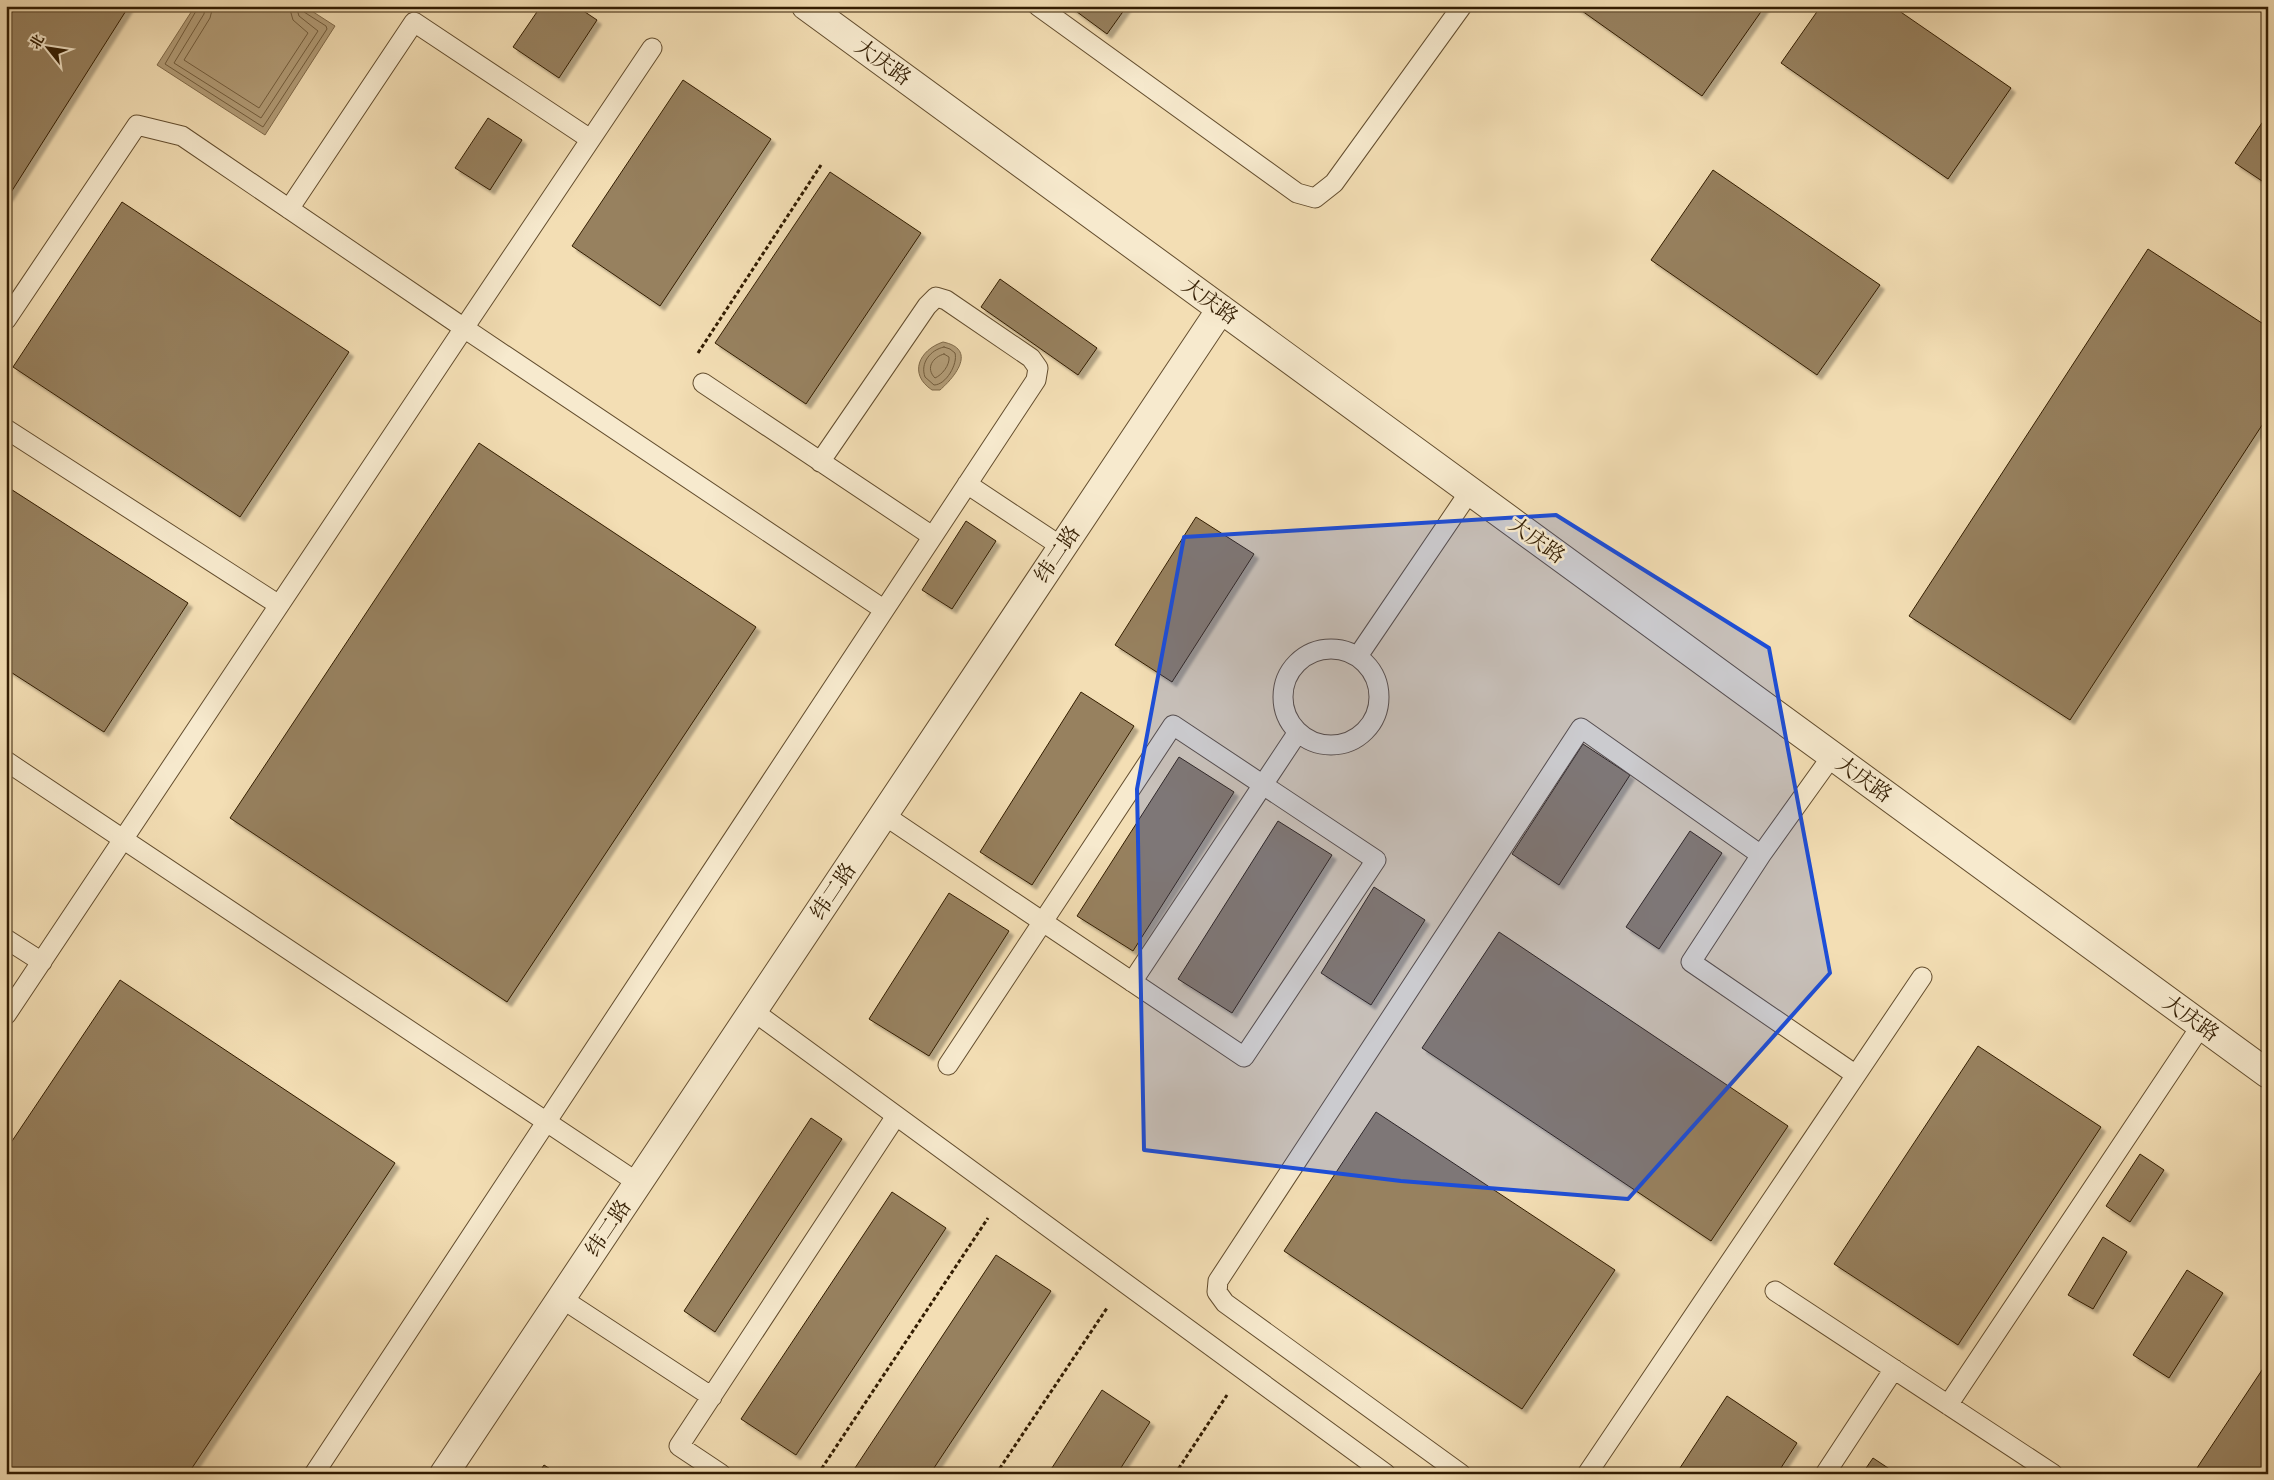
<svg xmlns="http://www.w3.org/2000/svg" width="2274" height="1480" font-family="'Sorts Mill Goudy','Noto Serif SC',serif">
	<defs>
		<filter id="shadow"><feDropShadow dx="4.5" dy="4.5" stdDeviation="1" flood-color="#0004"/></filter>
	</defs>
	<rect width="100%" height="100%" fill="#f3deb4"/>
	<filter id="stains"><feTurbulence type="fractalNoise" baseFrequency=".004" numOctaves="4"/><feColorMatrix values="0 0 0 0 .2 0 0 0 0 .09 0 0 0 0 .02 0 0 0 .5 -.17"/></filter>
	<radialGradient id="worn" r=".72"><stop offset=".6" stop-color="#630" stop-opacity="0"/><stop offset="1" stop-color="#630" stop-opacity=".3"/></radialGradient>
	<path fill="#b29c77" stroke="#7f6948" d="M 195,6 L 304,6 L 335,26 L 265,135 L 157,65 Z
		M 943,342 C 977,349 956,376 940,390 L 932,390 C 908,374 919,350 943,342 Z"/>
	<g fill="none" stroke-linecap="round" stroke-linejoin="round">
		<path stroke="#725c3c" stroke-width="1" d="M 199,6 L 165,64 L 263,127 L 327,29 L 326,26 L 304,12 L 302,6
			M 205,6 L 204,14 L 174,63 L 261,118 L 318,31 L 299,16 L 296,6
			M 213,6 L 210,18 L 184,60 L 259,108 L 308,33 L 293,20 L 289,6
			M 944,347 L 950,349 L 955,353 C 958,364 946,385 934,385 L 925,377 C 920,363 930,350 944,347 Z
			M 944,354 L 949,357 C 950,365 942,375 935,378 C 925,368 933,357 944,354 Z"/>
	</g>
	<path fill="#97815f" stroke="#331d02" filter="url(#shadow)" d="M 6,6 L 129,6 L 8,197 L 6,196 Z
		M 541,6 L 576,6 L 597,20 L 559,78 L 513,47 Z
		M 1069,6 L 1127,6 L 1107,34 Z
		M 1575,6 L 1765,6 L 1702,96 Z
		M 1821,6 L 1892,6 L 2011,88 L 1948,179 L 1781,63 Z
		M 683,80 L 771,139 L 660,306 L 572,246 Z
		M 2268,114 L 2268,185 L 2235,163 Z
		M 488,118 L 522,140 L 490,190 L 455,168 Z
		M 1713,170 L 1880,285 L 1817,375 L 1651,260 Z
		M 830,172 L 921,233 L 806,404 L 715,343 Z
		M 122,202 L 349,352 L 240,517 L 13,367 Z
		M 2148,249 L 2268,327 L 2268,416 L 2070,720 L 1909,616 Z
		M 1000,279 L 1097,348 L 1078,375 L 981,307 Z
		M 479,443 L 756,627 L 507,1002 L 230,818 Z
		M 6,486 L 188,603 L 104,732 L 6,669 Z
		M 1196,517 L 1254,554 L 1172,682 L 1115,645 Z
		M 966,521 L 996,541 L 952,609 L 922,590 Z
		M 1081,692 L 1134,726 L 1032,885 L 980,852 Z
		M 1583,744 L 1630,775 L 1559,885 L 1512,854 Z
		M 1179,757 L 1234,792 L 1133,951 L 1077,916 Z
		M 1278,821 L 1332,855 L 1232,1013 L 1178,979 Z
		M 1690,831 L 1722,853 L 1659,949 L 1626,927 Z
		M 1374,887 L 1425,920 L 1371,1005 L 1321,973 Z
		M 949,893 L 1009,931 L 929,1056 L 869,1019 Z
		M 1499,932 L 1788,1126 L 1711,1241 L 1422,1048 Z
		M 120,980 L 395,1163 L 188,1474 L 6,1474 L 6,1150 Z
		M 1978,1046 L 2101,1127 L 1958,1345 L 1834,1264 Z
		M 1376,1112 L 1615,1270 L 1522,1409 L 1284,1251 Z
		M 811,1118 L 842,1139 L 715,1332 L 684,1311 Z
		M 2140,1154 L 2164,1170 L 2130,1222 L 2106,1206 Z
		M 892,1192 L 946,1228 L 796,1455 L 741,1419 Z
		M 2103,1237 L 2127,1252 L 2093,1309 L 2068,1295 Z
		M 996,1255 L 1051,1291 L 930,1474 L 851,1474 Z
		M 2187,1270 L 2223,1293 L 2169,1378 L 2133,1355 Z
		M 2268,1361 L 2268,1474 L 2193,1474 Z
		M 1102,1390 L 1150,1422 L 1117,1474 L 1048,1474 Z
		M 1727,1396 L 1797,1443 L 1777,1474 L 1676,1474 Z
		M 1873,1458 L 1897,1474 L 1862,1474 Z
		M 544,1465 L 558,1474 L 538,1474 Z"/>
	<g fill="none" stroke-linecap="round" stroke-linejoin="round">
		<g stroke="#634d2e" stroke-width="21">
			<path id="service" d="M 1038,6 L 1297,193 L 1315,198 L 1334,183 L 1462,6
				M 652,48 L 464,328 L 883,609
				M 289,209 L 414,22 L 590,139
				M 6,320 L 137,125 L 182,136 L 464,328 L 6,1015
				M 703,383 L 932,536
				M 6,429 L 279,605
				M 967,484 L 1062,547
				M1283 697a48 48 0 1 1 96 0a48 48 0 1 1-96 0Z
				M 1358,656 L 1470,491
				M 6,761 L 638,1183
				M 884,815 C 1004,896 1124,977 1244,1057 L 1376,860 L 1173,725 L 948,1065
				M 1761,855 L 1691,962 L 1856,1075
				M 6,939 L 42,962
				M 1132,982 L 1298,732
				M 753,1011 L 1386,1474
				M 1775,1291 L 2053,1474
				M 561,1298 L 712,1397
				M 1948,1405 L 2201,1026
				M 314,1474 L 1036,380 L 1038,368 L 1031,358 L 946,300 L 936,297 L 927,306 L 820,462
				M 721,1474 L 679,1446 L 896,1116
				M 1461,1474 L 1225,1303 L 1217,1292 L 1218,1281 L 1581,728 L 1761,855 L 1832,756
				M 1587,1474 L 1922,977
				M 1825,1474 L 1894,1369"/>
		</g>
		<g stroke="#634d2e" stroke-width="30">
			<path id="tertiary" d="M 806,6 L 2268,1074
				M 444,1474 L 1221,309"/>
		</g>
		<path stroke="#331d02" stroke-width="3" stroke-dasharray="4 2.5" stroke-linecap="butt" d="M 698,353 L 821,165
			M 818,1474 L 988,1218
			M 996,1474 L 1107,1308
			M 1175,1474 L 1227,1395"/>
		<use href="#service" stroke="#f7eace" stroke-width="19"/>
		<use href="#tertiary" stroke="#f7eace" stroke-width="28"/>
	</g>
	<path fill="#1d4ed8" fill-opacity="0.2" stroke="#1d4ed8" stroke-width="4" stroke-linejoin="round" d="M 1556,515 L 1769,648 L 1830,973 L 1628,1199 L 1401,1181 L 1144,1150 L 1137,789 L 1184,537 Z"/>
	<g text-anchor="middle" stroke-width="5" stroke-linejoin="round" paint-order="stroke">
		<g font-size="21" fill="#331d02" stroke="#f7eace">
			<text transform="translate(883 62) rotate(36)" y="7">大庆路</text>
			<text transform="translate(1210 301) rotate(36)" y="7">大庆路</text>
			<text transform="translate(1537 540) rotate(36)" y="7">大庆路</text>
			<text transform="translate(1057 554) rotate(-56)" y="7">纬二路</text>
			<text transform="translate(1864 779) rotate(36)" y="7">大庆路</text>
			<text transform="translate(833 891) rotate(-56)" y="7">纬二路</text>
			<text transform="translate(2191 1018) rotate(36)" y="7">大庆路</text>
			<text transform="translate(608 1228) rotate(-56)" y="7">纬二路</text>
		</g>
	</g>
	<rect width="2274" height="1480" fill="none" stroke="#f3deb4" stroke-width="25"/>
	<rect x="8" y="8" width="2259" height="1465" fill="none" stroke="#331d02" stroke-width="2.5"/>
	<rect x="12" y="12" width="2249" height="1455" fill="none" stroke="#331d02"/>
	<g transform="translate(48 48) rotate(300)" stroke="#f7eace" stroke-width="4" paint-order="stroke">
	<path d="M0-4L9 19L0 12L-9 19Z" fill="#331d02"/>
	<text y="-8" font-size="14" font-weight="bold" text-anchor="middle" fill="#331d02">北</text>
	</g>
	<rect width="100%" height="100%" filter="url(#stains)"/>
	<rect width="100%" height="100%" fill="url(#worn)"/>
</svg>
